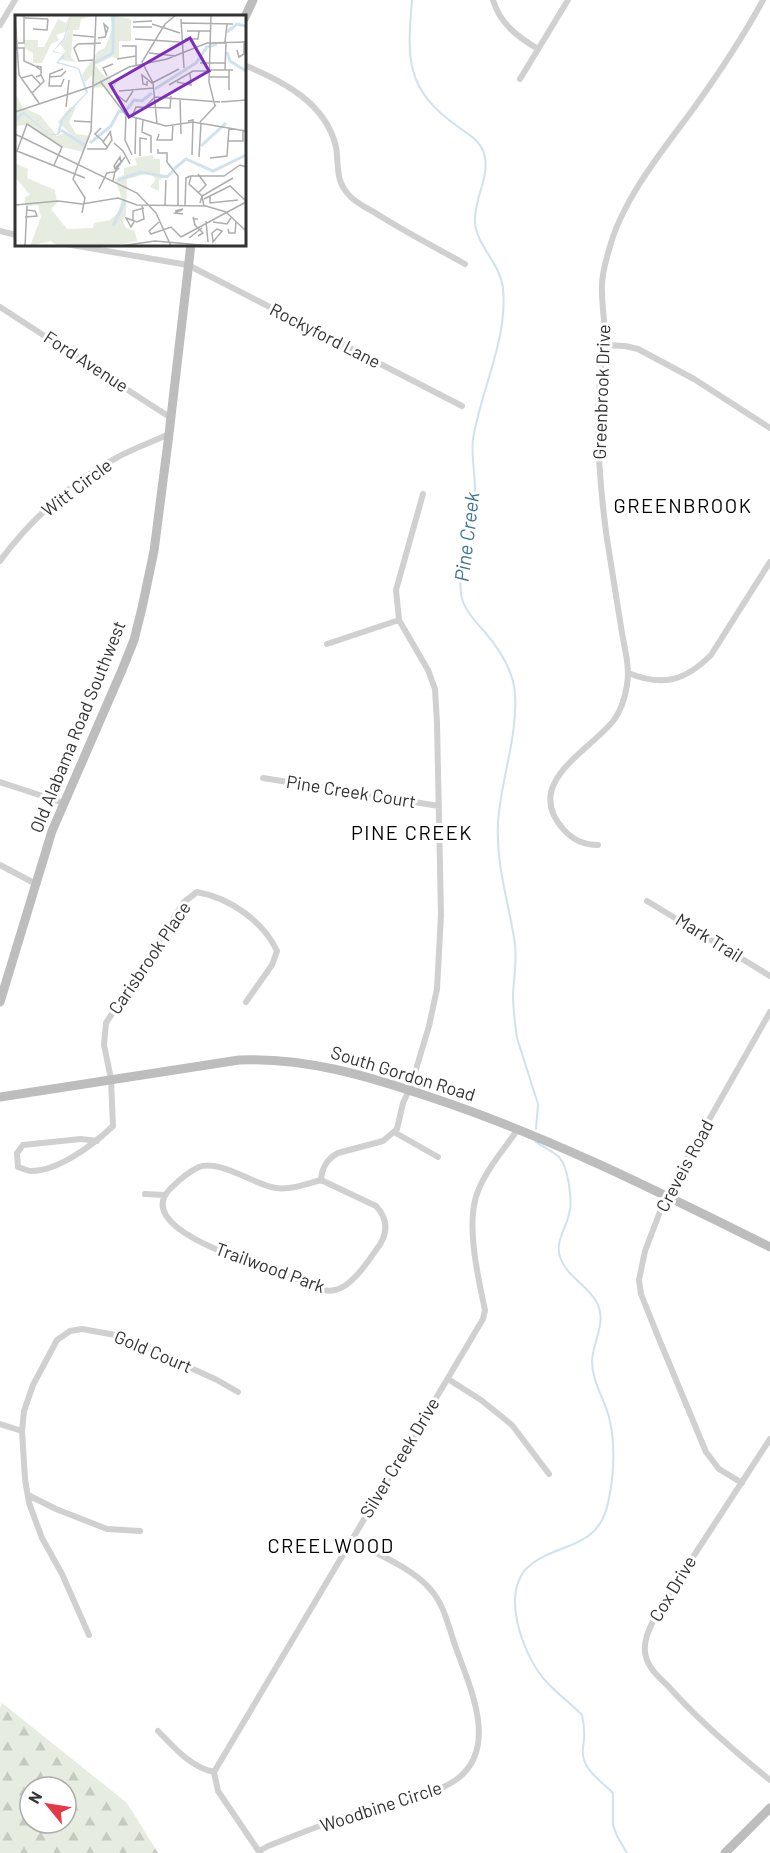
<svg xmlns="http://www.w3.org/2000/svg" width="770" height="1853" font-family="Barlow,sans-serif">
	<defs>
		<pattern id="forest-firs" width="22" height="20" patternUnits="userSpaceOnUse" patternTransform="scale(1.5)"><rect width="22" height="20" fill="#e6ecdf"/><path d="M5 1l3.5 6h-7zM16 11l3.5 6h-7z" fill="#c6cbc0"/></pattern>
	</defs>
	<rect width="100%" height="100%" fill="#fff"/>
	<path fill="url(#forest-firs)" fill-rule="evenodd" d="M 2,1703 L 127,1803 L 158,1853 L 0,1853 L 0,1708 ZM 30,1787 L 66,1787 L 66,1823 L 30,1823 Z"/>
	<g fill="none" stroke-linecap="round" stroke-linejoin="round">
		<path stroke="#cfe2ee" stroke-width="2" d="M 412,0 C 407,58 405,89 457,126 C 467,134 479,139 484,153 C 491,177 473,199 475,223 C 477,246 500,263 503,288 C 508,340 481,389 473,439 C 471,456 475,472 475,489 C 475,500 473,511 471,522 C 467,544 458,569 461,593 C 462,607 474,620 483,630 C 498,647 513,670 515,693 C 518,738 500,781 498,824 C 496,867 509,903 515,944 C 517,961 514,977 513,994 C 513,1009 515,1023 517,1038 L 538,1104 L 536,1129
			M 536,1142 C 543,1147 553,1151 559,1157 C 568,1166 573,1201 569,1214 C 566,1229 555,1241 560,1257 C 566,1276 589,1286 597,1303 C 607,1322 593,1341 592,1361 C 592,1382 604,1398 609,1417 C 616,1445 614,1479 607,1507 C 595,1552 554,1542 527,1568 C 501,1595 523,1653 543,1678 C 555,1692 569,1702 582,1715 C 585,1728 585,1736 583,1748 C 580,1768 601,1781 613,1793 L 613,1825 L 617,1836 L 627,1853"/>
		<path stroke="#d0d0d0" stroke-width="6" d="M 493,0 C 500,24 518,37 538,49
			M 0,25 L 15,0
			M 244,65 C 283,81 326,103 336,147 C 339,164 335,180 348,194 C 354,202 365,207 374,212 C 403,231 435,247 465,264
			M 520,79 L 568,0
			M 0,231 L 16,235
			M 66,244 L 188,265 L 462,406
			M 0,307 L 171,418
			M 605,345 L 625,346 L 638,349 L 694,379 L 770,428
			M 0,561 C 29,521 74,480 118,457 C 134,448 152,442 169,434
			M 327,644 L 399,620
			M 628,673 C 663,687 685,681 711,655 L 770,562
			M 263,778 L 439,806
			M 0,782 L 64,803
			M 598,845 C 585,845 573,840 564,830 C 521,783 590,751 614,720 C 622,709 625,698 627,685 C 630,668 625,650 622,633 C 617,602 612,570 607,539 C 599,482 595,425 601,368 C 602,360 604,353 605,345 C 606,327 602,310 602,292 C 601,279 605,263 609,250 C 621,202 661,152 691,112 C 717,76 742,39 763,0
			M 0,865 L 36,884
			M 647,901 L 770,976
			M 394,1132 L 438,1157
			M 97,1141 L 81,1139 L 23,1145 L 17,1153 L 18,1167 C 22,1168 27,1171 31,1171 C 59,1171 94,1144 113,1126 L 111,1079 L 104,1045 L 106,1023 L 184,902 L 197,892 C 230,898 263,921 277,951 L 272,965 L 246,1002
			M 321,1180 L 376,1206 C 389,1220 388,1235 376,1250 C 367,1263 351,1287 335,1290 C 318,1294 303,1280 288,1275 C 265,1267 130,1230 170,1189 C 178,1181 188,1172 199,1167 C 219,1159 255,1185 276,1188 C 291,1190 307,1184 321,1180 C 322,1167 327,1159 338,1153 L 383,1141 L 397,1129 L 403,1103 L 411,1086 L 429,1026 L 437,989 L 441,915 L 437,723 L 435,689 L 428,670 L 399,620 L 396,590 L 423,494
			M 145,1194 L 164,1195
			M 448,1379 L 481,1400 L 512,1425 L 549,1474
			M 0,1424 L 22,1431
			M 770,1439 L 659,1609 C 652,1624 641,1641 646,1657 C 649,1669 660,1678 668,1686 C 699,1721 734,1751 770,1780
			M 742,1483 L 719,1469 L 706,1452 L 659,1339 L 641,1294 L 639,1280 L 645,1251 L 666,1196 L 770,1012
			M 28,1495 L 56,1509 L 107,1529 L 140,1531
			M 89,1635 L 62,1574 L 42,1538 L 29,1503 L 25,1479 L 22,1431 L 24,1411 L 33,1385 L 57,1340 L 70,1331 L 82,1329 L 121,1336 L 217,1380 L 238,1392
			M 158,1731 C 174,1747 190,1767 214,1772 L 218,1791 L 260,1853
			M 214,1772 L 483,1319 L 485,1310 C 478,1277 465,1222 478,1191 C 487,1168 505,1148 518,1129
			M 259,1851 L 268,1846 C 299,1834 330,1821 362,1811 C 389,1803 435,1796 457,1779 C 499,1748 470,1687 456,1648 C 449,1629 445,1606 431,1590 C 413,1568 375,1553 350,1540"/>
		<path stroke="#bdbdbd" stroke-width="9" d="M 244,19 L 253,0
			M 0,1002 L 52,831 L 122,670 L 134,640 L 142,608 L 154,551 L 169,434 L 191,244
			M 0,1097 L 239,1060 C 305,1057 368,1076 430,1097 C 548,1136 659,1192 770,1247
			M 725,1853 L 770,1808"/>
	</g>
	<g text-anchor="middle" stroke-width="6" stroke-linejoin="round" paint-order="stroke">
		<g font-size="18" fill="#333" stroke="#fff">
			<text transform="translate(325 336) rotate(27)" y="6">Rockyford Lane</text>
			<text transform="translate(86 362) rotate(33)" y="6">Ford Avenue</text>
			<text transform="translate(602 392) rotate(-88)" y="6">Greenbrook Drive</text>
			<text transform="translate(77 488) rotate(-37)" y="6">Witt Circle</text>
			<text transform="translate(78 727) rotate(-68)" y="6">Old Alabama Road Southwest</text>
			<text transform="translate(351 792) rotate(9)" y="6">Pine Creek Court</text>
			<text transform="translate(709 938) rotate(32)" y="6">Mark Trail</text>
			<text transform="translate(150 958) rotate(-56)" y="6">Carisbrook Place</text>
			<text transform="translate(403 1074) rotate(17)" y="6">South Gordon Road</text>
			<text transform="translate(685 1166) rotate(-62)" y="6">Creveis Road</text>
			<text transform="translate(270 1268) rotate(20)" y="6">Trailwood Park</text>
			<text transform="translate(153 1352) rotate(23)" y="6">Gold Court</text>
			<text transform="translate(400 1458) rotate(-59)" y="6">Silver Creek Drive</text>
			<text transform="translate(673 1589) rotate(-59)" y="6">Cox Drive</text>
			<text transform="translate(381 1807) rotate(-18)" y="6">Woodbine Circle</text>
		</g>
		<g font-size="20" letter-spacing="1.5" fill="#000" stroke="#fff">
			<text x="683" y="513">GREENBROOK</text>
			<text x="412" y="840">PINE CREEK</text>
			<text x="331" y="1553">CREELWOOD</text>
		</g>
		<g font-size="20" font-style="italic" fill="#3f7597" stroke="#fff">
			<text transform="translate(467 537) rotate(-83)" y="7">Pine Creek</text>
		</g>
	</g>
	<g transform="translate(15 15)">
		<rect width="231" height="231" fill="#fff"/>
		<path d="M 55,0 L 77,1 L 66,4 L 64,15 L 58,15 L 56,42 L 61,47 L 46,45 L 50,36 L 46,30 L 53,16 L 41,20 L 44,25 L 36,29 L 27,48 L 18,48 L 18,38 L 9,33 L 9,25 L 23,25 L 23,32 L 29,32 L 43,4 L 51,8 ZM 95,0 L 116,4 L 116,26 L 104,26 L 104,44 L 97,42 L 80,50 L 90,62 L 95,61 L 96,66 L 102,66 L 97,79 L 90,72 L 78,73 L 77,60 L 70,68 L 67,60 L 83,36 L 90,33 L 98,12 ZM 0,78 L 8,93 L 25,100 L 42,121 L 50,118 L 67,130 L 43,107 L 55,92 L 61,92 L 54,107 L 61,119 L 75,121 L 69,137 L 47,132 L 12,110 L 0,111 ZM 138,140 L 138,144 L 145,144 L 145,160 L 156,160 L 144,165 L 144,176 L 135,172 L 141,164 L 134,158 L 112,164 L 111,200 L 107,205 L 111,213 L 120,216 L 122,226 L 98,231 L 42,231 L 36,226 L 15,231 L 26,202 L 23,190 L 10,191 L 10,182 L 15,180 L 0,162 L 0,148 L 13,154 L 12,163 L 40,175 L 42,188 L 36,194 L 52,214 L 78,213 L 79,208 L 95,205 L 103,198 L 107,184 L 100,164 L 109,160 L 109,153 L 122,150 L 120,143 Z" fill="#e6ecdf"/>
		<path d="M 57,0 L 50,22 L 47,28 L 38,36 L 49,39 L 49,42 L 43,47 L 64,53 L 73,77 L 48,105 L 45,118 L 43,120 L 38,120 L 33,119 L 9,99 L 0,107 L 0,102 L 9,97 L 34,119 L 42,119 L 45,107 L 52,97 L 71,78 L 63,54 L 41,48 L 48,39 L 37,37 L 48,24 Z" fill="#cfe2ee"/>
		<path fill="none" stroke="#cfe2ee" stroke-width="3" d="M 212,17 L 222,9 L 231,11M 212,37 L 215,46 L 231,56M 79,48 L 98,38 L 98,0M 140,74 L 181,48 L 192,32 L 202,29M 46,115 L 69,130M 75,128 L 96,111 L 104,96 L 110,97 L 119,85 L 127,86 L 137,78M 186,131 L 211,108M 159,154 L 171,144 L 198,156 L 231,140M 103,165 L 126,157 L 152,162 L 158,156M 98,211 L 110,186"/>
		<path fill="none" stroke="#adadad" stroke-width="1.5" d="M 0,0 L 4,60 L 24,88M 196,0 L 194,67 L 200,91M 10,3 L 33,4M 166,4 L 169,53M 118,7 L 137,6M 167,8 L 218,9M 137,9 L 165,18M 118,12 L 137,12M 18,14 L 32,15 L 33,4M 172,16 L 195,16M 58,20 L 79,22M 83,23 L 90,22 L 93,13 L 89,9 L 91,19M 120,24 L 165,27M 170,24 L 183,24 L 184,16M 210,27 L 212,9M 3,28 L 9,28 L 9,0M 107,31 L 121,31 L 121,50M 0,33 L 9,33 L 9,46 L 20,51M 222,35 L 224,42 L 229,39 L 229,26M 134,38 L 161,41M 102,44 L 121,41M 78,45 L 64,46 L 59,33 L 63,29 L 86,28M 185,48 L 210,48M 48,54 L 35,59 L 34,71 L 46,71 L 49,64M 26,55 L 20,51 L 26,52 L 26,60M 195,55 L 218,55M 210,55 L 211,27M 92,61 L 88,53 L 98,49M 34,62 L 46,61 L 51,56M 195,62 L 214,62M 6,63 L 17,60 L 26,70M 85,66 L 111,100 L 151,111 L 178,107 L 231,116M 132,66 L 132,70 L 128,69 L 127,60 L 137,68 L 164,54M 162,67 L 176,70 L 175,58M 154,70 L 178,56 L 195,56M 214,75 L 214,55M 104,76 L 139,73M 17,78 L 29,66 L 26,60 L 21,62M 102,80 L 111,87 L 118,76M 165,84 L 166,119M 206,87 L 231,85M 51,92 L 54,65M 130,92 L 140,82 L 205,87M 0,97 L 78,71 L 114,52 L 152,44 L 192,28 L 231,27M 111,100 L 110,125 L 117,140M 117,102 L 121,92 L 155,93 L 156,81M 128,105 L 127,117 L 136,121 L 136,138M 59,106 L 77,107M 173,106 L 178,105 L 177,140M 185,107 L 201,90M 142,109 L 138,68 L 127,47 L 150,9 L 161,0M 86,113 L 80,119 L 88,126M 0,119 L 122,178 L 141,198 L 156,231M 144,119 L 142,125 L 157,125 L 158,110M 212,126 L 228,126 L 228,116M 99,128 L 108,136 L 115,149M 93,133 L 88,127 L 96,116M 72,134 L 91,134 L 97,125 L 95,116M 143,134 L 143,138 L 152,138 L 152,147 L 163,161 L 163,190M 120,139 L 121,103M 125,141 L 125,123 L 132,124M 184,142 L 186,108M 195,143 L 212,141 L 214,113M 39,150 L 47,132 L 12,109 L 2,136 L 70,163M 63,150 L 58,164 L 70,183 L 67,198M 63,150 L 76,116 L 81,0M 100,153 L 106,147 L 105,142 L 99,151 L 101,156 L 104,153M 98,166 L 100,156 L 110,142M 84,174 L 92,158 L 99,157M 183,178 L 191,170 L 183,159M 195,181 L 195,188 L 223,185M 189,184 L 215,171 L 231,186M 185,188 L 187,181 L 218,163M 0,190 L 43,186 L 67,189 L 103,183 L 122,190 L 191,191 L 211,197M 150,190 L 151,165M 170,190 L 171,163 L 175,161M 189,191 L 187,181 L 174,169 L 176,161 L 209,161 L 225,150 L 231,152M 160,196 L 168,194 L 160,198 L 168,199M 211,197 L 231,216M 10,202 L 22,201 L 20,196 L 12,195M 183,204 L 179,204 L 178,202 L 180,210 L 188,218 L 183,221M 118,205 L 118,196 L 129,193M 191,206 L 193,227M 119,207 L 116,212 L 111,203 L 122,207 L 129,204 L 127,190M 144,207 L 134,216 L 136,219 L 156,212 L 166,222M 198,207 L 212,209 L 216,203M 202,214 L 207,216 L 198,227 L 197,218 ZM 213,214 L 214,218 L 220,218 L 221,207M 177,221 L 174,223 L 187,213M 166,222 L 231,187M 10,231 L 12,191M 105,231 L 140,226 L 197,231"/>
		<path fill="#7b2cbf" fill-opacity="0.15" stroke="#7b2cbf" stroke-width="3" d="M 175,23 L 194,56 L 114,102 L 95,69 Z"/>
		<rect width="231" height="231" fill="none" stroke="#333" stroke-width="3"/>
	</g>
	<g transform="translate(48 1805) rotate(300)"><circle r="28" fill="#ffffff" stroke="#adadad" stroke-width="1.5"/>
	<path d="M0-4.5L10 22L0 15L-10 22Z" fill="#e63946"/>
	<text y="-9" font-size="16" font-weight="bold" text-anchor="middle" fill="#333333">N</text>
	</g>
</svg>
